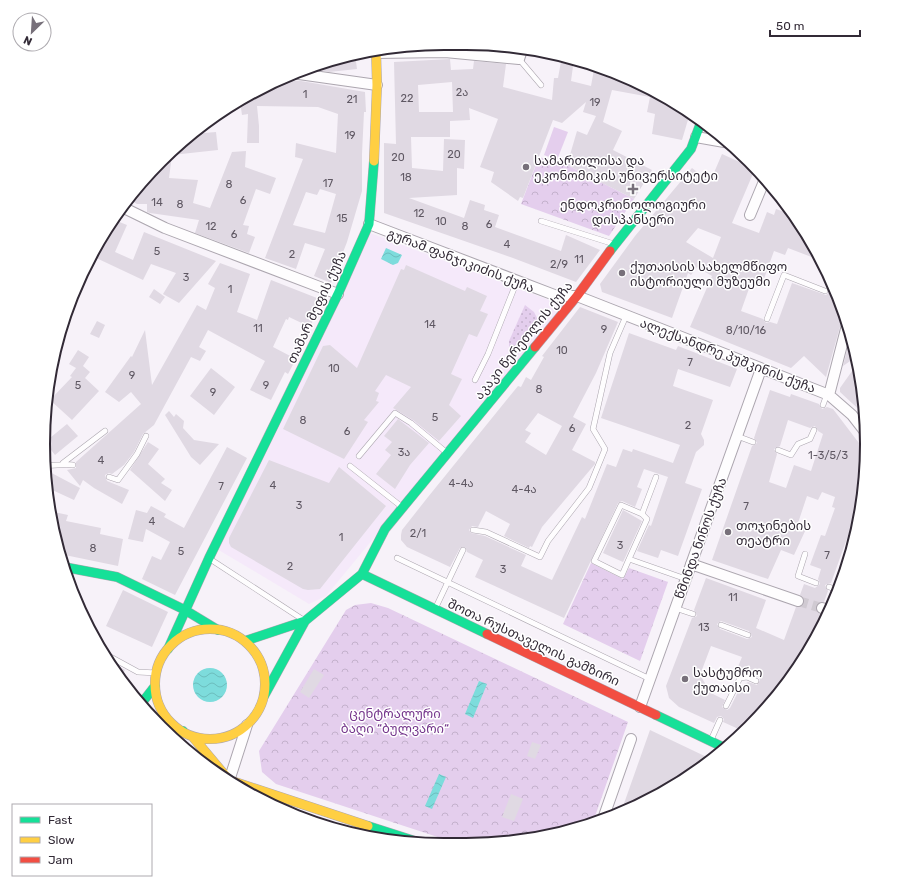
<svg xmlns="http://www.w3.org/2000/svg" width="910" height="888" font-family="Rubik,'Noto Sans Georgian',sans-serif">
	<defs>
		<pattern id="grass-dots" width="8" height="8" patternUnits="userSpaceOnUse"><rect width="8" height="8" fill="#e4ceed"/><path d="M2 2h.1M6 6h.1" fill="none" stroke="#c4b1cc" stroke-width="1.8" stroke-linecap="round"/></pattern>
		<pattern id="park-crowns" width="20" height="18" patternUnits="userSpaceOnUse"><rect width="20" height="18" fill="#e4ceed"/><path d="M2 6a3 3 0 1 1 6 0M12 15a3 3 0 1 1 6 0" fill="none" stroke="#c4b1cc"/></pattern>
		<pattern id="water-waves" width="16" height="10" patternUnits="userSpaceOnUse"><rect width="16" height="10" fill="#7ddcdc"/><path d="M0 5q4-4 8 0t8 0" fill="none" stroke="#6cbdbd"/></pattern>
	</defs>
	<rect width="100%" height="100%" fill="#f7f2f9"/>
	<path fill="#f5e9fa" d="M 370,233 L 565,306 L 326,596 L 309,604 L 217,549 Z"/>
	<path fill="url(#grass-dots)" d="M 525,305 L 534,312 L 538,320 L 509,354 L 509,341 Z"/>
	<path fill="url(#park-crowns)" d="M 539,157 L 567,165 L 634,199 L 609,236 L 521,204 Z
		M 591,563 L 623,579 L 629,568 L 668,582 L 640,661 L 563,624 Z
		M 371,603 L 388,608 L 628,722 L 593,822 L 570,831 L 492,844 L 456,843 L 276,784 L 262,772 L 259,751 L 346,610 L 355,605 Z"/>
	<path fill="#e4ceed" d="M 554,127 L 568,132 L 557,160 L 544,155 Z"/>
	<path fill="url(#water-waves)" d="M 386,248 L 402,255 L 398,263 L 393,265 L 381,259 Z
		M193 685a17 17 0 1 1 34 0a17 17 0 1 1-34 0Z
		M 479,681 L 487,684 L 473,718 L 465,714 Z
		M 439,774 L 446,777 L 432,809 L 425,806 Z"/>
	<path fill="#e0d9e3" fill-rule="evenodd" d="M 355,54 L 357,69 L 329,72 L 309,68 Z
		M 562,56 L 574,59 L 571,81 L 591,86 L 595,64 L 666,97 L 665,100 L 658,99 L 674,102 L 690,113 L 682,140 L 652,134 L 655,114 L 647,112 L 650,97 L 612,90 L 603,122 L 622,131 L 613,150 L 652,170 L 634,199 L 567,165 L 577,131 L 587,135 L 596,116 L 583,112 L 586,102 L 562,123 L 553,120 L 523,198 L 520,197 L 518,201 L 491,182 L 494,172 L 480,167 L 498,119 L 469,108 L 470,120 L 450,121 L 450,137 L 411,137 L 412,168 L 443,171 L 444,139 L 465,140 L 464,169 L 457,168 L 457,195 L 409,198 L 464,218 L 470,200 L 485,205 L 484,210 L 499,215 L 495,227 L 561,251 L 566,235 L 600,250 L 576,282 L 513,258 L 384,213 L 384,143 L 396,144 L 394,62 L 450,59 L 451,70 L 473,69 L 474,61 L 506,64 L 503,87 L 552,100 L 554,78 L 558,78 ZM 452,82 L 453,112 L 419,112 L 418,85 Z
		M 278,80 L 301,81 L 365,92 L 366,112 L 364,112 L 362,154 L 362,191 L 347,242 L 331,283 L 314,276 L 325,249 L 305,243 L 296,269 L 265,258 L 303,159 L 295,157 L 296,143 L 336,153 L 338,114 L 318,107 L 257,106 L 259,126 L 259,143 L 247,143 L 248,114 L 242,115 L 240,101 ZM 320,189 L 336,194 L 325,233 L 293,225 L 306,192 L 317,195 Z
		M 216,132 L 218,150 L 172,155 L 169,178 L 198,180 L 193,203 L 210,208 L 232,152 L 246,151 L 245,167 L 276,178 L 270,194 L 256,189 L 243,225 L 249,226 L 247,234 L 255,237 L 249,253 L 195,233 L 199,220 L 150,213 L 147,212 L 147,204 L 137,204 L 129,199 L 160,161 L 192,134 Z
		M 722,154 L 755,169 L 732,223 L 759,233 L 767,212 L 774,215 L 776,209 L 793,215 L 790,222 L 801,227 L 822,261 L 788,248 L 785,255 L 774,251 L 761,287 L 751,283 L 741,311 L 763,319 L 766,323 L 770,322 L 777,324 L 792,283 L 826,295 L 829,292 L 826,287 L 830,277 L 845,319 L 841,323 L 826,377 L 804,356 L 791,368 L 690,327 L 712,276 L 697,267 L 691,275 L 688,273 L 672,318 L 602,292 L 600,284 L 635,236 L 692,168 L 710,182 ZM 698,228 L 721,237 L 713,258 L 686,242 Z
		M 112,219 L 127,225 L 115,252 L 133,260 L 144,232 L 216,261 L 179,303 L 163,294 L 176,273 L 151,264 L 143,280 L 92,256 Z
		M 220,263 L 250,274 L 237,312 L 257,320 L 271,280 L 322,300 L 310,327 L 289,317 L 288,320 L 286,319 L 273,347 L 296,359 L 288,374 L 285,372 L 271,400 L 250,390 L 265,361 L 208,330 L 199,347 L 206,351 L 200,361 L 191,357 L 154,425 L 143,434 L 134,452 L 124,465 L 112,474 L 109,473 L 105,475 L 107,481 L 129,490 L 122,504 L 94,488 L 83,480 L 80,486 L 67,470 L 76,468 L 76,462 L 141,404 L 131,392 L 119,402 L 105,392 L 131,356 L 132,357 L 145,330 L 152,385 L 197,305 L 206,310 L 215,288 L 208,284 Z
		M 406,265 L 465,291 L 467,287 L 487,296 L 480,311 L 488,314 L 477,337 L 469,334 L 451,374 L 462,379 L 449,405 L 461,416 L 439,441 L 413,420 L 393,408 L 411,387 L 386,375 L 375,391 L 379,393 L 376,401 L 379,402 L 364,420 L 368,422 L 344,459 L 283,429 L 323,346 L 330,345 L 357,368 L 401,269 L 404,270 Z
		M 154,289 L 165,297 L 160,304 L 149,297 Z
		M 580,307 L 618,322 L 596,373 L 573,417 L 586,424 L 572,450 L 595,462 L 595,464 L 542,527 L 532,547 L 530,546 L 529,548 L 504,536 L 510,524 L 486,511 L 478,527 L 472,526 L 469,530 L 471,533 L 485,536 L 526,555 L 521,566 L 552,580 L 582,517 L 585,519 L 607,464 L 616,467 L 623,449 L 632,452 L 633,449 L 673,463 L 680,445 L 601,418 L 629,333 L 676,350 L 678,346 L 737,369 L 730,387 L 678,369 L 673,386 L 713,400 L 701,434 L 704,440 L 704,445 L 696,452 L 685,483 L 702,489 L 678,556 L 661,550 L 658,558 L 637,551 L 649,525 L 651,526 L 668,477 L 644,469 L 637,487 L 642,489 L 635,507 L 622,501 L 618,503 L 564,618 L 475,577 L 483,560 L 467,552 L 465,547 L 460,548 L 450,567 L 407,547 L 401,540 L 401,535 L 402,530 L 428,497 L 518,386 L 521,387 L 526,377 L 531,380 L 544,357 L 542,356 ZM 538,413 L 562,426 L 546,455 L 525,442 L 531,433 L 525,430 Z
		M 97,321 L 105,325 L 99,338 L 90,334 Z
		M 851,335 L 856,357 L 843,366 Z
		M 78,350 L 89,357 L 83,366 L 90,372 L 85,378 L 99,391 L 72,420 L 50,400 L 72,377 L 70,376 L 76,368 L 69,364 Z
		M 857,364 L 861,388 L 866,416 L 840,392 L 840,388 Z
		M 211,368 L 235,387 L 214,415 L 190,396 Z
		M 770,390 L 790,397 L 791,394 L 819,404 L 822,409 L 827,407 L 833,409 L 865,451 L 864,491 L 831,583 L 825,585 L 828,591 L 824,602 L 820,602 L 816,606 L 816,610 L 820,614 L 804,657 L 767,709 L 743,731 L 723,722 L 724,719 L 721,716 L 717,717 L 714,723 L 679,707 L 669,698 L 666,686 L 692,618 L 697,616 L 694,610 L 706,578 L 766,600 L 756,628 L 784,640 L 796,607 L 800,607 L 804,603 L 804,599 L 800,595 L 804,584 L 815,588 L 820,584 L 818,579 L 821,569 L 810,565 L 821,535 L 825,536 L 835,508 L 832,507 L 835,497 L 822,492 L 818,500 L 807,496 L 797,526 L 806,529 L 794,555 L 781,550 L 768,579 L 712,560 L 752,446 L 757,443 L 754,438 ZM 788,420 L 810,428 L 815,426 L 818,431 L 823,434 L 811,471 L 794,465 L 786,488 L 769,482 L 777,454 L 774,449 L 780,446 ZM 721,621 L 749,631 L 752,637 L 747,639 L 720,629 L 717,624 ZM 711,646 L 742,657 L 737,669 L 758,677 L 760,680 L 757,685 L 748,682 L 741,686 L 730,708 L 727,710 L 722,707 L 725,700 L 711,693 L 700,675 Z
		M 169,411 L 174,417 L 176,414 L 184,421 L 183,428 L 194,440 L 219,444 L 200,465 L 191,457 L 165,415 Z
		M 398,419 L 429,443 L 410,465 L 395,489 L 376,474 L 391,455 L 385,450 L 392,442 L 384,436 Z
		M 67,424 L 78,436 L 55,455 L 45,442 Z
		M 148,442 L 159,449 L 148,464 L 165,479 L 161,483 L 172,490 L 165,501 L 130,470 Z
		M 227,447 L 247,458 L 175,595 L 142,579 L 152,556 L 161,560 L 170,542 L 146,529 L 143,542 L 128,539 L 136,510 L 147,513 L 151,506 L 166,514 L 164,517 L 184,528 Z
		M 269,460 L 329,483 L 339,467 L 386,506 L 320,589 L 308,590 L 303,589 L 231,547 L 229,543 L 229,538 Z
		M 44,469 L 80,488 L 74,500 L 48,488 L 50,485 L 46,483 Z
		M 623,510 L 642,521 L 623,562 L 603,553 Z
		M 54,512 L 68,515 L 66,521 L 101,528 L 100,534 L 123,539 L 118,566 L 60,554 L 57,548 L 52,519 Z
		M 123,590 L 168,612 L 152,647 L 106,626 Z
		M 109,661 L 125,670 L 120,679 L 115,671 Z
		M 314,669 L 324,675 L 309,698 L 300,692 Z
		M 650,730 L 713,760 L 667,789 L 662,787 L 659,794 L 643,804 L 621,812 Z
		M 532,742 L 541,745 L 535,759 L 527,756 Z
		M 511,794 L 523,799 L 514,821 L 502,817 Z"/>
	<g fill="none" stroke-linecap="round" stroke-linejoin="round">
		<path stroke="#d0cad2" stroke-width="10" stroke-dasharray="10 5" stroke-linecap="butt" d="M 798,601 L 822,608"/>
		<g stroke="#aca6af" stroke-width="6">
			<path id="lane" d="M 519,59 L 541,85
				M 541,221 L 614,244
				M 767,319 L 784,275 L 825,291
				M 475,380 L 488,354 L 517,281
				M 823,405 L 827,394
				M 737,436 L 753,442
				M 778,450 L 791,455 L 798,444 L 810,439 L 814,430
				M 359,456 L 395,413 L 411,423 L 447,453
				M 63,463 L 105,431
				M 44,465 C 52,467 62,463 73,465
				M 350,466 L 402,507
				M 109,477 L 118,480 L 137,454 L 146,436
				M 656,477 L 642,514 L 647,519 L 629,559 L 686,579
				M 473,530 L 486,532 L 540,557 L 548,541 L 589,488 L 605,449 L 593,429 L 610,353 L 626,316
				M 805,554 L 798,576 L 816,583
				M 397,558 L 650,679
				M 210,559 L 302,619
				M 629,559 L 622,575 L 594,561 L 621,505 L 642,514
				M 829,587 L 838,590
				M 436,607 L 463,550
				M 675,608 L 693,614
				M 721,625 L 748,635
				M 105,654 L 138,672 L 157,673
				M 726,706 L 740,678 L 747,677 L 756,681
				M 711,740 L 720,720"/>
		</g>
		<g stroke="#aca6af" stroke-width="12">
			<path id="street" d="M 376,53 L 445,52 L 519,59 L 523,47
				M 292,73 L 377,85
				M 696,137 L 730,143
				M 122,207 L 165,228 L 338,294
				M 750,215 L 765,179
				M 369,224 L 557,296 L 577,296 L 829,395 L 852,415 L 866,433
				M 829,395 L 847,325
				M 691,564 L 798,601
				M 822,608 L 829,610
				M 640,707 L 761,369
				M 229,781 L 247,725
				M 603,819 L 631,739"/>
		</g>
		<g stroke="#aca6af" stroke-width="10">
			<path id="fast" d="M 610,251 L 691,149 L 701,122
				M 64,567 L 117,577 L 185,610 L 218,630
				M 362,574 L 385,529 L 535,347
				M 245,641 L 305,621 L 362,574 L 487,634
				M 168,649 L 209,558 L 338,294 L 369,224 L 374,161
				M 264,696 L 305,621
				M 141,704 L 155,686
				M 656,715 L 725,748
				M 168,733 L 183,731
				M 368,826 L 418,842"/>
		</g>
		<g stroke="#aca6af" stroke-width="10">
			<path id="slow" d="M 374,161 L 377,85 L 376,50
				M155 684a55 55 0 1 1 110 0a55 55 0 1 1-110 0Z
				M 192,736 L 229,780 L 368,826"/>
		</g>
		<g stroke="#aca6af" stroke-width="10">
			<path id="jam" d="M 535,347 L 577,296 L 610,251
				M 487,634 L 656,715"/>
		</g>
		<use href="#lane" stroke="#fefdfe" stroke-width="5"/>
		<use href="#street" stroke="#fefdfe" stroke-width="10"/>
		<use href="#fast" stroke="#16e098" stroke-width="9"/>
		<use href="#slow" stroke="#ffcf43" stroke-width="9"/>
		<use href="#jam" stroke="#f24e42" stroke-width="9"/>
	</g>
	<g fill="#77707a" stroke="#fff" stroke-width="1.5">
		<circle cx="526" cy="167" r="4"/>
		<path d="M631 183h4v4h4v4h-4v4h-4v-4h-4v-4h4z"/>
		<circle cx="622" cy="273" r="4"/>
		<circle cx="728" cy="532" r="4"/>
		<circle cx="685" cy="679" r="4"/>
	</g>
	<g text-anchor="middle" stroke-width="3" stroke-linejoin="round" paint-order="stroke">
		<g font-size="11" fill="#5f5863">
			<text x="462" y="96">2ა</text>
			<text x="305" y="98">1</text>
			<text x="407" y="102">22</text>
			<text x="352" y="103">21</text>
			<text x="595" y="106">19</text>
			<text x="350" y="139">19</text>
			<text x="454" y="158">20</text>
			<text x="398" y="161">20</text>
			<text x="406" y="181">18</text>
			<text x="328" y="187">17</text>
			<text x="229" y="188">8</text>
			<text x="243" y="204">6</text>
			<text x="157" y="206">14</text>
			<text x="180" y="208">8</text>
			<text x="419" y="217">12</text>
			<text x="342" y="222">15</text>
			<text x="441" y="225">10</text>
			<text x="489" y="228">6</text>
			<text x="211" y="230">12</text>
			<text x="465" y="230">8</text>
			<text x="234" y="238">6</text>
			<text x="507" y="248">4</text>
			<text x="157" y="255">5</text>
			<text x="292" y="258">2</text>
			<text x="579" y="263">11</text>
			<text x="559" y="268">2/9</text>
			<text x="186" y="281">3</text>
			<text x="230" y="293">1</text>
			<text x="430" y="328">14</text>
			<text x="258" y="332">11</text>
			<text x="604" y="333">9</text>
			<text x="746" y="334">8/10/16</text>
			<text x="562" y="354">10</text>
			<text x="690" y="366">7</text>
			<text x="334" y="372">10</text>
			<text x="132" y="379">9</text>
			<text x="78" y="389">5</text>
			<text x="266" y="389">9</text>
			<text x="539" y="393">8</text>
			<text x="213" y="396">9</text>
			<text x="435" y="421">5</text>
			<text x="303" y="424">8</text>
			<text x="688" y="429">2</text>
			<text x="572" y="432">6</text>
			<text x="347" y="435">6</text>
			<text x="404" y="456">3ა</text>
			<text x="828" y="459">1-3/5/3</text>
			<text x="101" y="464">4</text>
			<text x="461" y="487">4-4ა</text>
			<text x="273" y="489">4</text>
			<text x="221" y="490">7</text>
			<text x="524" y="493">4-4ა</text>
			<text x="299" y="509">3</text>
			<text x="746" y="510">7</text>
			<text x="152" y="525">4</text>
			<text x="418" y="537">2/1</text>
			<text x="341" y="541">1</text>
			<text x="620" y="549">3</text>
			<text x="93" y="552">8</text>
			<text x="181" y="555">5</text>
			<text x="827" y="559">7</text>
			<text x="290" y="570">2</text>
			<text x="503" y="573">3</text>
			<text x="733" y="601">11</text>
			<text x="704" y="631">13</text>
		</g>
		<g font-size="13" fill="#322a36" stroke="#fff" text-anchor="start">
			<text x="534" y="165">სამართლისა და<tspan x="534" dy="15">ეკონომიკის უნივერსიტეტი</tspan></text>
			<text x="633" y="209" text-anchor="middle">ენდოკრინოლოგიური<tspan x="633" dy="15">დისპანსერი</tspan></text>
			<text x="630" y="271">ქუთაისის სახელმწიფო<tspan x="630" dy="15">ისტორიული მუზეუმი</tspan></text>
			<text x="736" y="530">თოჯინების<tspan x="736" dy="15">თეატრი</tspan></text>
			<text x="693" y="677">სასტუმრო<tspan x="693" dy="15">ქუთაისი</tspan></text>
		</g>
		<g font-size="13" fill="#322a36" stroke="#fff">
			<text transform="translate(461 260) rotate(21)" y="5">გურამ ფანჯიკიძის ქუჩა</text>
			<text transform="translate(316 307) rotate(-65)" y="5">თამარ მეფის ქუჩა</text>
			<text transform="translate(523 340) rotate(-51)" y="5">აკაკი წერეთლის ქუჩა</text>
			<text transform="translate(728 355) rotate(21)" y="5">ალექსანდრე პუშკინის ქუჩა</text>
			<text transform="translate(700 538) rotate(-70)" y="5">წმინდა ნინოს ქუჩა</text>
			<text transform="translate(534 642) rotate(25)" y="5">შოთა რუსთაველის გამზირი</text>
		</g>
		<g font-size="13" fill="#75368c" stroke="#fff">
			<text x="395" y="718">ცენტრალური<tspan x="395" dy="15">ბაღი “ბულვარი“</tspan></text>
		</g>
	</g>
	<path d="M0 0H910V888H0ZM444 50H466A394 394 0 0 1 860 444V444A394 394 0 0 1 466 838H444A394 394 0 0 1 50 444V444A394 394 0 0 1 444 50Z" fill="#fff" fill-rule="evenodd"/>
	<path fill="none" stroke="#322a36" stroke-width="2" d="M444 50H466A394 394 0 0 1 860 444V444A394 394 0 0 1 466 838H444A394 394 0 0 1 50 444V444A394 394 0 0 1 444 50Z"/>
	<rect x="12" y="804" width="140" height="72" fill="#ffffff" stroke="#adaaaf"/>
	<rect x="20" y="817" width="20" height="6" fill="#16e098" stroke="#adaaaf"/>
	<text x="48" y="824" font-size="12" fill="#322a36">Fast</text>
	<rect x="20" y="837" width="20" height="6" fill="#ffcf43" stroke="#adaaaf"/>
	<text x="48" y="844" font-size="12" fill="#322a36">Slow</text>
	<rect x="20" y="857" width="20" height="6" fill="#f24e42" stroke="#adaaaf"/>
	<text x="48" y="864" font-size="12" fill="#322a36">Jam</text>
	<g transform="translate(32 32) rotate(205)"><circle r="19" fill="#ffffff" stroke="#adaaaf"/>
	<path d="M0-3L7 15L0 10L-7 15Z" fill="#77707a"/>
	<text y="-6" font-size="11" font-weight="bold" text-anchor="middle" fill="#322a36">N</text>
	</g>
	<path d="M770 30v6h90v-6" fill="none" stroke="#322a36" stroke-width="2"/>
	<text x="776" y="30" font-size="12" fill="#322a36" stroke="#ffffff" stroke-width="3" paint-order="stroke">50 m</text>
</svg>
